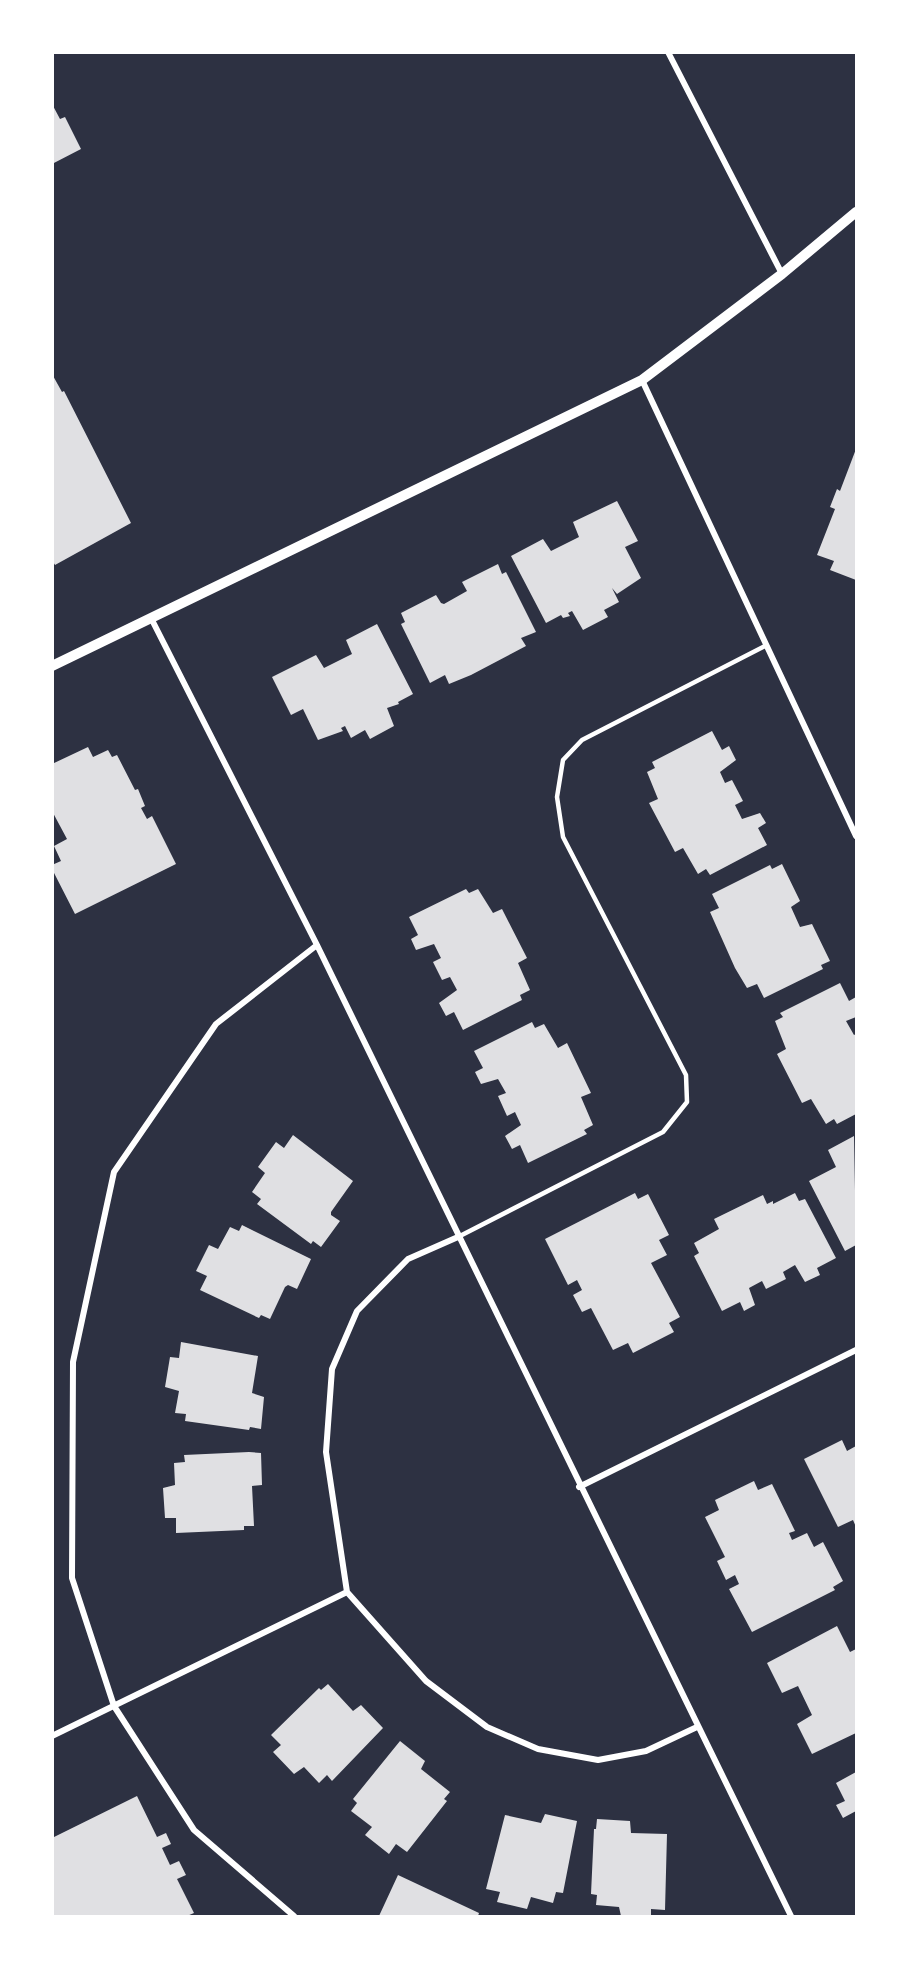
<svg xmlns="http://www.w3.org/2000/svg" width="909" height="1969" font-family="'IBM Plex Sans',sans-serif">
	<rect width="100%" height="100%" fill="#2d3142"/>
	<path fill="#e0e0e3" d="M 52,104 L 60,119 L 65,117 L 81,149 L 52,164 Z
		M 52,374 L 62,392 L 64,391 L 131,523 L 55,565 L 52,560 Z
		M 856,449 L 856,580 L 830,570 L 834,561 L 817,555 L 835,509 L 830,507 L 837,489 L 840,491 Z
		M 617,501 L 638,541 L 625,547 L 641,578 L 617,594 L 612,588 L 619,602 L 604,610 L 608,617 L 583,630 L 572,611 L 568,613 L 570,616 L 563,618 L 561,615 L 546,623 L 511,556 L 543,539 L 551,551 L 579,537 L 573,522 Z
		M 498,564 L 502,574 L 506,572 L 536,632 L 521,638 L 526,646 L 471,675 L 449,684 L 445,675 L 430,683 L 401,624 L 405,622 L 401,613 L 436,595 L 441,603 L 444,604 L 467,591 L 462,582 Z
		M 377,624 L 413,694 L 398,702 L 399,704 L 387,708 L 394,726 L 370,739 L 365,730 L 351,738 L 345,726 L 341,728 L 343,731 L 318,740 L 303,709 L 291,715 L 272,677 L 316,655 L 324,668 L 352,654 L 346,640 Z
		M 712,731 L 722,750 L 729,746 L 736,760 L 720,772 L 725,783 L 732,780 L 743,801 L 735,805 L 742,819 L 760,813 L 766,823 L 758,828 L 767,845 L 710,875 L 706,869 L 698,874 L 683,848 L 675,852 L 649,803 L 658,799 L 647,772 L 655,768 L 652,762 Z
		M 88,747 L 93,757 L 108,750 L 112,757 L 117,755 L 135,790 L 138,789 L 145,806 L 141,808 L 147,819 L 152,816 L 176,864 L 75,914 L 52,869 L 52,865 L 61,861 L 54,846 L 67,839 L 52,811 L 52,764 Z
		M 782,864 L 800,901 L 791,907 L 800,927 L 812,924 L 830,961 L 821,965 L 823,969 L 764,998 L 757,984 L 747,988 L 735,968 L 710,912 L 719,908 L 712,894 L 770,865 L 772,869 Z
		M 466,889 L 469,893 L 478,889 L 493,913 L 502,909 L 527,958 L 518,963 L 530,990 L 520,995 L 522,1000 L 463,1030 L 454,1012 L 446,1016 L 439,1003 L 457,990 L 450,977 L 442,980 L 433,962 L 441,958 L 434,944 L 416,950 L 411,939 L 418,935 L 409,917 Z
		M 840,983 L 849,1001 L 856,997 L 856,1017 L 846,1021 L 854,1035 L 856,1034 L 856,1114 L 837,1124 L 834,1119 L 826,1124 L 811,1099 L 802,1103 L 777,1054 L 786,1049 L 775,1021 L 783,1017 L 780,1013 Z
		M 532,1022 L 535,1028 L 544,1024 L 558,1048 L 567,1043 L 591,1093 L 581,1097 L 593,1125 L 584,1130 L 587,1134 L 528,1163 L 520,1145 L 512,1149 L 505,1136 L 521,1125 L 515,1112 L 507,1116 L 498,1096 L 506,1093 L 498,1079 L 481,1084 L 475,1072 L 483,1068 L 474,1051 Z
		M 293,1135 L 353,1181 L 331,1212 L 331,1215 L 340,1221 L 321,1247 L 313,1241 L 311,1244 L 257,1204 L 261,1199 L 252,1192 L 265,1173 L 258,1167 L 276,1142 L 284,1148 Z
		M 854,1136 L 856,1245 L 845,1251 L 809,1181 L 836,1167 L 828,1150 Z
		M 635,1193 L 638,1199 L 648,1194 L 669,1235 L 659,1240 L 667,1255 L 651,1263 L 680,1317 L 669,1323 L 674,1332 L 633,1353 L 628,1343 L 613,1350 L 591,1308 L 582,1312 L 573,1295 L 582,1290 L 577,1280 L 568,1285 L 545,1239 Z
		M 795,1193 L 799,1201 L 805,1199 L 836,1258 L 817,1268 L 820,1275 L 805,1282 L 795,1265 L 783,1272 L 786,1279 L 766,1289 L 762,1281 L 749,1288 L 755,1305 L 744,1311 L 740,1302 L 722,1311 L 694,1256 L 699,1253 L 694,1243 L 719,1229 L 714,1219 L 763,1195 L 767,1204 L 773,1201 L 773,1204 Z
		M 242,1225 L 311,1259 L 297,1289 L 288,1285 L 285,1287 L 270,1319 L 261,1315 L 259,1318 L 200,1290 L 207,1276 L 196,1271 L 209,1245 L 218,1249 L 230,1227 L 239,1231 Z
		M 181,1342 L 258,1356 L 252,1393 L 264,1397 L 261,1429 L 250,1427 L 249,1430 L 185,1421 L 186,1414 L 175,1413 L 179,1391 L 165,1387 L 170,1357 L 179,1358 Z
		M 842,1440 L 847,1451 L 856,1446 L 856,1527 L 853,1520 L 838,1527 L 804,1459 Z
		M 249,1452 L 261,1453 L 262,1485 L 252,1486 L 254,1526 L 244,1526 L 244,1530 L 176,1533 L 176,1518 L 165,1518 L 163,1488 L 175,1485 L 174,1463 L 185,1462 L 184,1455 Z
		M 754,1481 L 758,1490 L 772,1484 L 795,1531 L 789,1533 L 792,1540 L 807,1533 L 814,1547 L 823,1542 L 843,1581 L 833,1587 L 835,1590 L 752,1632 L 729,1589 L 739,1584 L 735,1575 L 726,1580 L 717,1561 L 725,1557 L 705,1517 L 719,1510 L 715,1500 Z
		M 837,1626 L 850,1652 L 856,1649 L 856,1733 L 812,1754 L 797,1724 L 812,1715 L 798,1686 L 782,1693 L 767,1663 Z
		M 328,1684 L 353,1711 L 361,1705 L 383,1728 L 332,1781 L 327,1775 L 319,1783 L 304,1767 L 294,1774 L 273,1752 L 281,1745 L 271,1735 L 319,1688 L 321,1690 Z
		M 400,1741 L 425,1761 L 421,1769 L 450,1792 L 444,1799 L 447,1801 L 407,1852 L 396,1844 L 389,1854 L 365,1835 L 372,1827 L 351,1811 L 357,1803 L 353,1799 Z
		M 856,1772 L 856,1811 L 843,1818 L 836,1805 L 845,1801 L 836,1783 Z
		M 137,1796 L 157,1837 L 166,1833 L 171,1844 L 162,1848 L 170,1865 L 179,1861 L 186,1875 L 177,1879 L 194,1913 L 187,1916 L 52,1916 L 52,1838 Z
		M 545,1814 L 577,1821 L 563,1893 L 556,1892 L 553,1903 L 531,1897 L 527,1909 L 497,1902 L 500,1892 L 486,1889 L 505,1815 L 541,1823 Z
		M 597,1819 L 630,1821 L 631,1833 L 667,1834 L 665,1910 L 651,1909 L 651,1916 L 621,1916 L 619,1907 L 596,1905 L 597,1895 L 591,1894 L 594,1829 L 596,1829 Z
		M 398,1875 L 479,1913 L 478,1916 L 379,1916 Z"/>
	<g fill="none" stroke-linecap="round" stroke-linejoin="round">
		<path stroke="#fff" stroke-width="4.5" d="M 458,1237 L 663,1132 L 687,1102 L 686,1075 L 563,837 L 557,797 L 563,760 L 582,740 L 765,646"/>
		<path stroke="#fff" stroke-width="6" d="M 668,52 L 782,274
			M 642,380 L 856,836
			M 151,618 L 317,945 L 791,1916
			M 458,1237 L 408,1259 L 357,1311 L 332,1369 L 326,1452 L 347,1592 L 426,1681 L 487,1727 L 538,1749 L 598,1760 L 646,1751 L 697,1727
			M 579,1487 L 856,1350
			M 52,1736 L 347,1592
			M 294,1916 L 194,1830 L 114,1706 L 72,1578 L 73,1362 L 114,1172 L 216,1024 L 317,945"/>
		<path stroke="#fff" stroke-width="10" d="M 52,666 L 642,380 L 782,274 L 856,212"/>
	</g>
	<rect width="909" height="1969" fill="none" stroke="#ffffff" stroke-width="108"/>
</svg>
